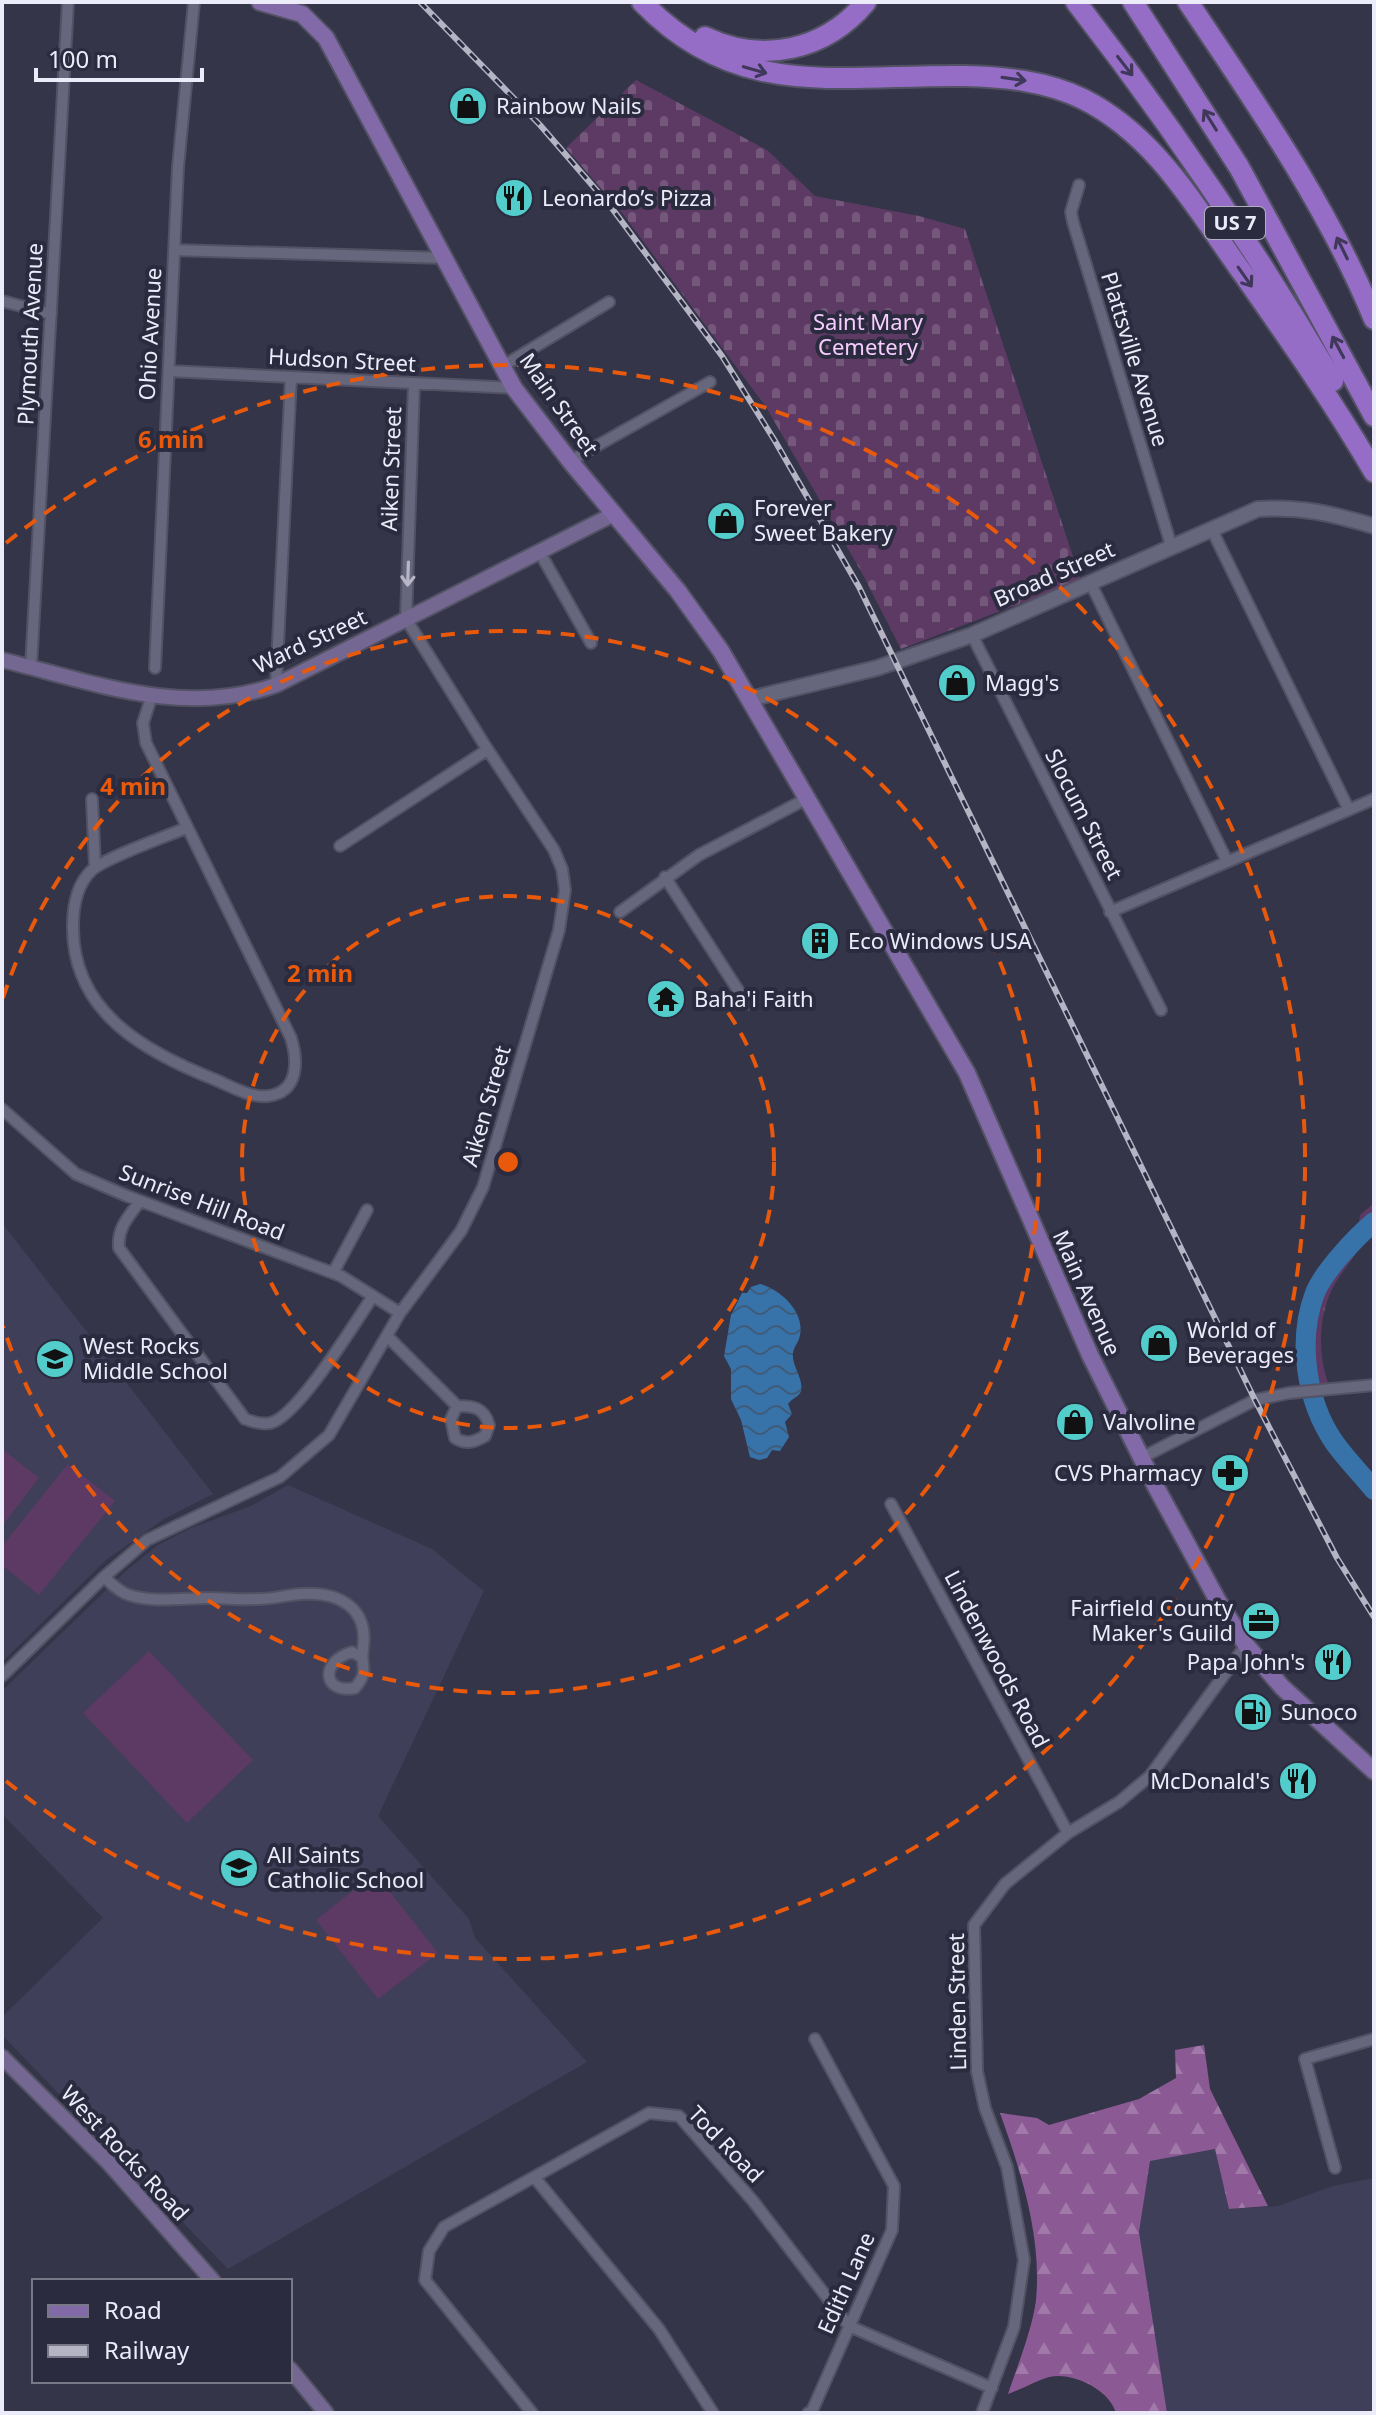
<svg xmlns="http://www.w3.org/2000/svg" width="1376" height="2415" font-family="'Noto Sans',sans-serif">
	<defs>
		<pattern id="forest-firs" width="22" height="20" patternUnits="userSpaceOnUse" patternTransform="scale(2)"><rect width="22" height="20" fill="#8b5994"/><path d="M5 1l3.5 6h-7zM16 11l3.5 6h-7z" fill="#a179a9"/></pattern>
		<pattern id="cemetery-stones" width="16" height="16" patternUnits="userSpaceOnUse" patternTransform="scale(2)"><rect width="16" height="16" fill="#5d3a63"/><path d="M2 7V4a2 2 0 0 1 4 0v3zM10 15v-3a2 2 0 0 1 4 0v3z" fill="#74577a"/></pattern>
		<pattern id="park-tufts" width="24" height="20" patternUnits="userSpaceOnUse" patternTransform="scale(2)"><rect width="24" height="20" fill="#5d3a63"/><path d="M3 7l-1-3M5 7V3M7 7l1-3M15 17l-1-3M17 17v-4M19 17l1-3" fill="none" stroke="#74577a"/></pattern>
		<pattern id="water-waves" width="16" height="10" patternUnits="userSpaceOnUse" patternTransform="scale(2)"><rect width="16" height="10" fill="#3773a9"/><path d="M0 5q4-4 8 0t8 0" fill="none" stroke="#3e5c7a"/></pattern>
	</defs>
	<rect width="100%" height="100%" fill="#35354a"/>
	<path fill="#3f3f59" d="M 2,1223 L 213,1494 L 164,1519 L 106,1560 L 2,1662 Z
		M 288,1485 L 432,1549 L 484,1591 L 378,1816 L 469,1919 L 475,1938 L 587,2062 L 228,2269 L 2,2035 L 2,2017 L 103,1918 L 4,1816 L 2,1818 L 2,1691 L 127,1570 L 158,1545 L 191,1528 L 251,1506 Z
		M 1216,2149 L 1230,2209 L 1278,2206 L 1333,2186 L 1374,2178 L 1374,2413 L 1167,2413 L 1139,2232 L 1150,2160 Z"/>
	<path fill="url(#forest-firs)" d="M 1204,2045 L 1210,2089 L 1268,2206 L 1229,2209 L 1215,2149 L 1150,2161 L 1139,2232 L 1167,2413 L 1116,2413 C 1110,2390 1072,2371 1049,2377 C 1036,2381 1022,2389 1008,2394 C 1017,2367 1033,2327 1036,2300 C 1042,2236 1021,2172 1000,2113 L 1037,2118 L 1049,2125 L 1139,2099 L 1176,2078 L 1175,2050 Z"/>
	<path fill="url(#cemetery-stones)" d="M 636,80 L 767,150 L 815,196 L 919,216 L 965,229 L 1080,578 L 1055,590 L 901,649 L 862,573 L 766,407 L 623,214 L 566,148 Z"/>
	<path fill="url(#park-tufts)" d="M 1374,1203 L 1374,1216 L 1370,1220 C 1367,1250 1339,1269 1329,1296 C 1317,1327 1319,1365 1332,1393 L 1322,1395 C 1309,1366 1307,1321 1320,1291 C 1332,1264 1357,1245 1360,1215 Z"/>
	<path fill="#5d3a63" d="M 2,1449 L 39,1478 L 2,1526 Z
		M 68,1464 L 115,1501 L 39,1595 L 2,1565 L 2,1546 Z
		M 149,1651 L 253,1760 L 187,1823 L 83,1713 Z
		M 375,1873 L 438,1953 L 378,1999 L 316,1920 Z"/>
	<path fill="url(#water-waves)" d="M 760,1284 C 780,1289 805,1312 800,1335 C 799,1342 794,1346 793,1353 C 791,1365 804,1379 801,1391 C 799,1397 792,1398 788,1404 L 792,1414 L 785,1422 L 789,1437 L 780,1451 L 772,1450 L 767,1458 L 759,1460 L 750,1457 L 741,1420 L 731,1399 L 731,1369 L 724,1356 L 731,1315 L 742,1293 L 747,1293 L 751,1287 Z"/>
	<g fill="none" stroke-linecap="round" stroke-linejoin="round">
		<path stroke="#3773a9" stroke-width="20" d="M 1374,1222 C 1355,1238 1324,1271 1315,1293 C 1297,1340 1306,1401 1334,1442 C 1346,1459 1361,1474 1374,1490"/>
		<g stroke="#535264" stroke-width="14">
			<path id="minor" d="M 1079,185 L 1071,212 L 1073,222 L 1171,545
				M 174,250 L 445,258
				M 2,301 L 51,314
				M 503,366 L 609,302
				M 169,371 L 514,388
				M 570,461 L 710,382
				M 1211,528 L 1349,810
				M 539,551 L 591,643
				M 1090,582 L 1227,861
				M 972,635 L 1161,1010
				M 31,667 L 68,2
				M 155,668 L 178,167 L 194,2
				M 276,685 L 291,377
				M 152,695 L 143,723 L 146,743 L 291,1038 C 298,1061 299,1092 268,1096 C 251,1098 232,1087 216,1080 C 147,1053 72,1013 73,926 C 73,907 77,884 92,870 C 107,857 165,837 186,828
				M 92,799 L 95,867
				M 340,846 L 487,750
				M 665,877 L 747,1004
				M 620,912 L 699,855 L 806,799
				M 1110,912 L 1374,799
				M 2,1109 L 76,1174 L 127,1196 L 341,1276 L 400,1313
				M 140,1201 C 129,1216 117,1228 119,1248 L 245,1419 C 253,1422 262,1425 270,1423 C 297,1418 356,1321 373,1296
				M 333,1273 L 367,1210
				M 387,1336 L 457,1406 L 451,1419 L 455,1438 C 466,1445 474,1442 485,1436 L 489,1425 C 484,1407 473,1406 457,1406
				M 1141,1458 L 1255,1400 L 1289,1393 L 1374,1385
				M 891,1504 L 1068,1833
				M 104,1577 C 112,1584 119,1592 129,1595 C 153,1603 184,1598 209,1598 C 225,1598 242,1600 258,1599 C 273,1599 287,1595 301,1594 C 339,1591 369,1608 363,1649 C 360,1668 370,1670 355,1688 C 323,1694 319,1662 352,1652 L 361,1657
				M 2,1676 L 104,1577 L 147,1540 L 280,1477 L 329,1435 L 400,1313 L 461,1231 L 483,1187 L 559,930 L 565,890 L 562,869 L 554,850 L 484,744 L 406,619 L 414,384
				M 1335,2168 L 1305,2059 L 1374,2039
				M 535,2178 L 659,2329 L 713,2413
				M 532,2413 L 425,2280 L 429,2251 L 444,2227 L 649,2113 L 679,2116 L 753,2201 L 849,2326 L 992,2388
				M 808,2413 L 812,2411 L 892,2230 L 894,2186 L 815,2039
				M 982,2413 L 1014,2327 L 1024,2260 L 1007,2167 L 985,2108 L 977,2071 L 974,1925 L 1005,1884 L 1068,1833 L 1119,1802 L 1150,1776 L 1246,1645"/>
		</g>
		<g stroke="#535264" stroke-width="18">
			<path id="tertiary" d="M 750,699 L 877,668 L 972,635 L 1258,509 C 1302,506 1332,514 1374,526"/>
		</g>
		<g stroke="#535264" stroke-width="18">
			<path id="secondary" d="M 2,660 C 92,682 184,718 276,685 L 614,514
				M 2,2057 L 108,2162 L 213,2281
				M 290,2369 L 326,2413"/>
		</g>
		<g stroke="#535264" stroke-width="20">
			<path id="primary" d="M 260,2 L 302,14 L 326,38 L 514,388 L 570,461 L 678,591 L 721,651 L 967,1073 L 1090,1355 L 1156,1487 L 1218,1601 L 1246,1645 L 1282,1687 L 1374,1771"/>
		</g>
		<g stroke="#535264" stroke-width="24">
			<path id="motorway" d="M 642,2 C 738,102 841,74 965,76 C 1005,77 1046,81 1083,99 C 1157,136 1197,210 1244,275 C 1290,341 1334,403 1374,472
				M 1076,2 C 1170,123 1255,249 1333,381
				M 1133,2 L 1239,167 L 1374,416
				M 1188,2 C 1257,105 1327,205 1374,319
				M 705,37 C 762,64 825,51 866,2"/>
		</g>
		<use href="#minor" stroke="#66667d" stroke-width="10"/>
		<use href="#tertiary" stroke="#66667d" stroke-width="14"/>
		<use href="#secondary" stroke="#746893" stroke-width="14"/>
		<use href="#primary" stroke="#826aa9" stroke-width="16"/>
		<use href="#motorway" stroke="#956dc7" stroke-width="20"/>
		<g stroke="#b4b4c4" stroke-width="6">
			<path id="rail" d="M 420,2 L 540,125 L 611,207 L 722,356 L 775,441 L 859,587 L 1255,1400 L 1337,1558 L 1374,1617"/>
		</g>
		<use href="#rail" stroke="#2b2b3f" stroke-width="3" stroke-dasharray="9" stroke-linecap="butt"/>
	</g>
	<defs><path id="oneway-shaft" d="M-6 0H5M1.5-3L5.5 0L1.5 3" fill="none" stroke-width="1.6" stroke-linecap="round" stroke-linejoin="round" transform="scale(2)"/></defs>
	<g stroke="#40385a">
		<use href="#oneway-shaft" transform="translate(1125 66) rotate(52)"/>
		<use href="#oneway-shaft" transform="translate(755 70) rotate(16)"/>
		<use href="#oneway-shaft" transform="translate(1014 79) rotate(8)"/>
		<use href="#oneway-shaft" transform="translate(1210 120) rotate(-122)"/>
		<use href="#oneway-shaft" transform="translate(1342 248) rotate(-116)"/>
		<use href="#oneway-shaft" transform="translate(1245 277) rotate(55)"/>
		<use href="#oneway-shaft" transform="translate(1338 347) rotate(-118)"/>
	</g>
	<use stroke="#b6b6c7" href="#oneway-shaft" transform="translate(408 574) rotate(92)"/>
	<g fill="none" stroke="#e8590c" stroke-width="4" stroke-dasharray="14 10">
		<circle cx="508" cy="1162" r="266"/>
		<path d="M3 998A531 531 0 1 1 3 1326"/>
		<path d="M6 543A797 797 0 1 1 6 1781"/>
	</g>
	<defs>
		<g id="shop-disc" transform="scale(2)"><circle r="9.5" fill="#53cdcb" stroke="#2b2b3f"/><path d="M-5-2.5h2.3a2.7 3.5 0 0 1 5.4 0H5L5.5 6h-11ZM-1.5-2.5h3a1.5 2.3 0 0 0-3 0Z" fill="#111"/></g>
		<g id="restaurant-disc" transform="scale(2)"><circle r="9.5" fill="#53cdcb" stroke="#2b2b3f"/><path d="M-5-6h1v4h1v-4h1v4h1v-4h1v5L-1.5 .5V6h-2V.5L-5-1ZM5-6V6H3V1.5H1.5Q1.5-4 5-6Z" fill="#111"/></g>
		<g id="building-disc" transform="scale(2)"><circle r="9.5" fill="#53cdcb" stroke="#2b2b3f"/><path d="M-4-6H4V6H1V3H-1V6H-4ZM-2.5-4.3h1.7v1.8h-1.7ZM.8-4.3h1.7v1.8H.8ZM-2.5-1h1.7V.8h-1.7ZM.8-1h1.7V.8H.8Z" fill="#111"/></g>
		<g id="temple-disc" transform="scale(2)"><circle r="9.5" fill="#53cdcb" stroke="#2b2b3f"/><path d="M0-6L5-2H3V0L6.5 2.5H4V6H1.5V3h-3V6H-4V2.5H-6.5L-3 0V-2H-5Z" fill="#111"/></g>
		<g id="school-disc" transform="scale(2)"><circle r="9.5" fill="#53cdcb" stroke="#2b2b3f"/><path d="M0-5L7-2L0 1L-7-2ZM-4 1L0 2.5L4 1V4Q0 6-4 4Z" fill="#111"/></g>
		<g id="pharmacy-disc" transform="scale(2)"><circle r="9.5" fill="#53cdcb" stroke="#2b2b3f"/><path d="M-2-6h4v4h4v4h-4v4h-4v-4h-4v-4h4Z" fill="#111"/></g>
		<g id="office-disc" transform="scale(2)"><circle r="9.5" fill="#53cdcb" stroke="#2b2b3f"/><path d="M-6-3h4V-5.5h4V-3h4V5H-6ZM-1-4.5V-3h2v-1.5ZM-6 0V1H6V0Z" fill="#111"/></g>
		<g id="fuel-disc" transform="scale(2)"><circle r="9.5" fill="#53cdcb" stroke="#2b2b3f"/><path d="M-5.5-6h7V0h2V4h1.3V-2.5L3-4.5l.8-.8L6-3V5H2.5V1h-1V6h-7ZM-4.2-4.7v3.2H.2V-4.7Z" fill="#111"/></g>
	</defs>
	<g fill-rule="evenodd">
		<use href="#shop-disc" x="468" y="106"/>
		<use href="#restaurant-disc" x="514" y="198"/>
		<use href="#shop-disc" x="726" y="521"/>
		<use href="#shop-disc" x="957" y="683"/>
		<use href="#building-disc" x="820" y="941"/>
		<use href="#temple-disc" x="666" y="999"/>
		<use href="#shop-disc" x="1159" y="1343"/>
		<use href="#school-disc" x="55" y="1359"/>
		<use href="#shop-disc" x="1075" y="1422"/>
		<use href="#pharmacy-disc" x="1230" y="1473"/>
		<use href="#office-disc" x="1261" y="1621"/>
		<use href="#restaurant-disc" x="1333" y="1662"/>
		<use href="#fuel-disc" x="1253" y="1712"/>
		<use href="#restaurant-disc" x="1298" y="1781"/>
		<use href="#school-disc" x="239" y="1868"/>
	</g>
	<g text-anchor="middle" stroke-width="8" stroke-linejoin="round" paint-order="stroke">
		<rect fill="#2b2b3f" stroke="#b1b1c1" stroke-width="2" x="1205" y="207" width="60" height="32" rx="6"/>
		<g font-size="20" font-weight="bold" fill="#ebebf9">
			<text x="1235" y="230">US 7</text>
		</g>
		<g font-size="22" fill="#ebebf9" stroke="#2b2b3f" text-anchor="start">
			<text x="496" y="114">Rainbow Nails</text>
			<text x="542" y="206">Leonardo’s Pizza</text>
			<text x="754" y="516">Forever<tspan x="754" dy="25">Sweet Bakery</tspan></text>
			<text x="985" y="691">Magg's</text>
			<text x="848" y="949">Eco Windows USA</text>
			<text x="694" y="1007">Baha'i Faith</text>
			<text x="1187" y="1338">World of<tspan x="1187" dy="25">Beverages</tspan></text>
			<text x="83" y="1354">West Rocks<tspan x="83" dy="25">Middle School</tspan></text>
			<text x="1103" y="1430">Valvoline</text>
			<text x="1202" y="1481" text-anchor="end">CVS Pharmacy</text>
			<text x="1233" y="1616" text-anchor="end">Fairfield County<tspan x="1233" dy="25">Maker's Guild</tspan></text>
			<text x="1305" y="1670" text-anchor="end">Papa John's</text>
			<text x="1281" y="1720">Sunoco</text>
			<text x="1270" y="1789" text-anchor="end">McDonald's</text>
			<text x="267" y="1863">All Saints<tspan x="267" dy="25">Catholic School</tspan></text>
		</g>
		<g font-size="22" fill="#f7ccfe" stroke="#2b2b3f">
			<text x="868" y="330">Saint Mary<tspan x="868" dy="25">Cemetery</tspan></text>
		</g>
		<g font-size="22" fill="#ebebf9" stroke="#2b2b3f">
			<text transform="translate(30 334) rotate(-87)" y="8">Plymouth Avenue</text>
			<text transform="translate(150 334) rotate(-87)" y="8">Ohio Avenue</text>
			<text transform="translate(1135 359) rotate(73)" y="8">Plattsville Avenue</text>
			<text transform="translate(342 360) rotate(3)" y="8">Hudson Street</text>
			<text transform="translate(559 404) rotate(55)" y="8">Main Street</text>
			<text transform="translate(391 469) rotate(-88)" y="8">Aiken Street</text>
			<text transform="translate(1054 574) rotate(-24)" y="8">Broad Street</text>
			<text transform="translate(310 641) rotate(-25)" y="8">Ward Street</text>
			<text transform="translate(1084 814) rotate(63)" y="8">Slocum Street</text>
			<text transform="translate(486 1106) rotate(-74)" y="8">Aiken Street</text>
			<text transform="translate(202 1202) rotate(21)" y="8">Sunrise Hill Road</text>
			<text transform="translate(1087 1293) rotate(66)" y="8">Main Avenue</text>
			<text transform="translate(997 1659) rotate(62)" y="8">Lindenwoods Road</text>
			<text transform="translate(957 2002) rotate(-91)" y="8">Linden Street</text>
			<text transform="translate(726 2144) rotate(46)" y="8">Tod Road</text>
			<text transform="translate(125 2153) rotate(47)" y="8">West Rocks Road</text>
			<text transform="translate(846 2283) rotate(-66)" y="8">Edith Lane</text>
		</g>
	</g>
	<circle cx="508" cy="1162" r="12" fill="#e8590c" stroke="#2b2b3f" stroke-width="4"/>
	<g font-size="24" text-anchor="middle" font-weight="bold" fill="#e8590c" stroke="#2b2b3f" stroke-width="8" stroke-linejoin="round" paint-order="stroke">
		<text x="171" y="448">6 min</text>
		<text x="133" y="795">4 min</text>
		<text x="320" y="982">2 min</text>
	</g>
	<rect width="1376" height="2415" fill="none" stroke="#ebebf9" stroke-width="8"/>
	<rect x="32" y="2279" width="260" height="104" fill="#2b2b3f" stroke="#787889" stroke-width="2"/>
	<rect x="48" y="2305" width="40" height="12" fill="#826aa9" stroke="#787889" stroke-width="2"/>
	<text x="104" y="2319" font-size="24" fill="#ebebf9">Road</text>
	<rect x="48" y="2345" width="40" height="12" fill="#b4b4c4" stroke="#787889" stroke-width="2"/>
	<text x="104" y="2359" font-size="24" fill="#ebebf9">Railway</text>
	<path d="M36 68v12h166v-12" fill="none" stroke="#ebebf9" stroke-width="4"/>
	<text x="48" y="68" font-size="24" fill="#ebebf9" stroke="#2b2b3f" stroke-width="6" paint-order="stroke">100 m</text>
</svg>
